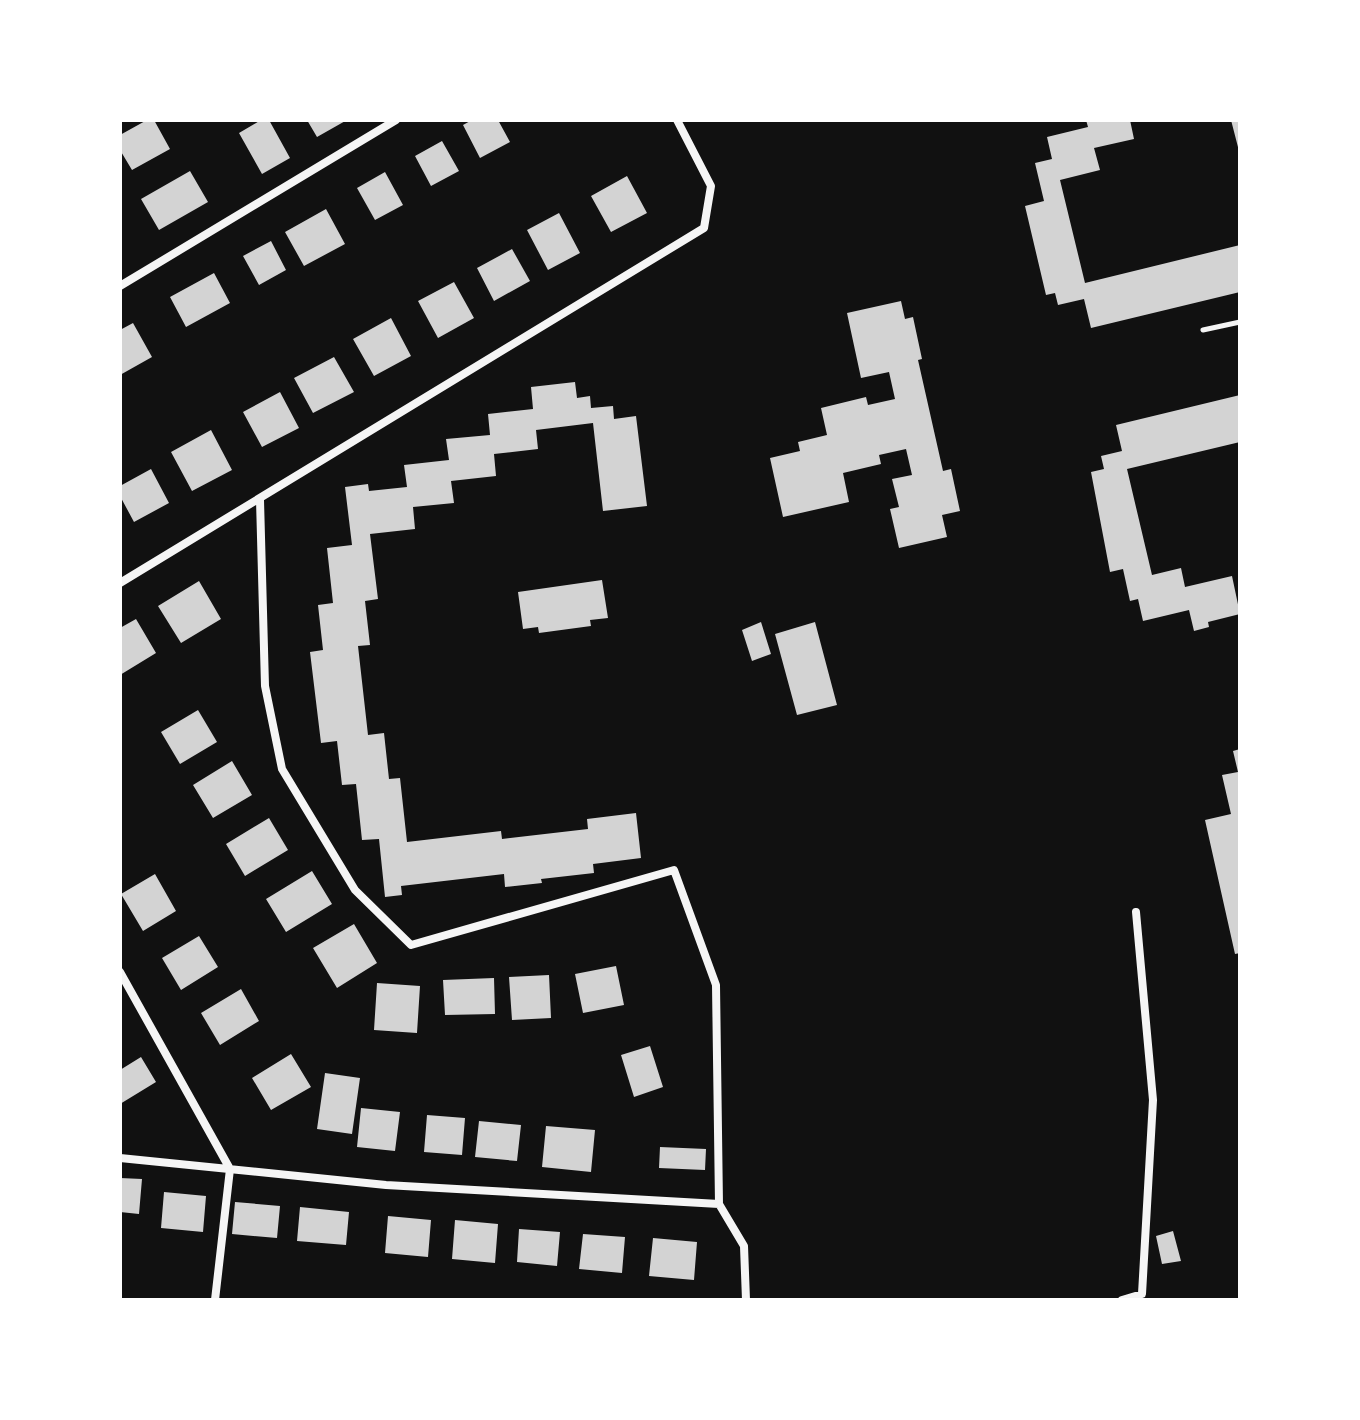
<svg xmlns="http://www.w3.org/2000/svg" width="1360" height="1420" font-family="Mulish,sans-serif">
	<rect width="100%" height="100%" fill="#111"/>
	<path fill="#d3d3d3" d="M 147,120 L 154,120 L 170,149 L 132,170 L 120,150 L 120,135 Z
		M 261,120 L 269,120 L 290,158 L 262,174 L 239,133 Z
		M 307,120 L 347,120 L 317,137 Z
		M 472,120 L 498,120 L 510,142 L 480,158 L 463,125 Z
		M 1086,120 L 1130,120 L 1134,139 L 1094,148 L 1100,170 L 1060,180 L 1085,283 L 1240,245 L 1240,292 L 1091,328 L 1084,299 L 1058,305 L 1055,293 L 1046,295 L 1025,206 L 1044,201 L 1035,163 L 1052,159 L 1047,137 L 1088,127 Z
		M 1231,120 L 1240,120 L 1240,151 L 1239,151 Z
		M 442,141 L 459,171 L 431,186 L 415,156 Z
		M 190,171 L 208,202 L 159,230 L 141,199 Z
		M 385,172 L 403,205 L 375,220 L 357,188 Z
		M 627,176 L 647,213 L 611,232 L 591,196 Z
		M 326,209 L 345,244 L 304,266 L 285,232 Z
		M 559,213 L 580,253 L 548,270 L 527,230 Z
		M 271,241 L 286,270 L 259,285 L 243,256 Z
		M 512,249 L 530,281 L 494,301 L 477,268 Z
		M 214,273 L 230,303 L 186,327 L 170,297 Z
		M 454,282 L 474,318 L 438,338 L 418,301 Z
		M 901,301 L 905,319 L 913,317 L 922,359 L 918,360 L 943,471 L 951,469 L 960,511 L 942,515 L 947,537 L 899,548 L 890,509 L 899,507 L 892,479 L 912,475 L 906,449 L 879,455 L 881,464 L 843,473 L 849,502 L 783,517 L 770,458 L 800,451 L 798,442 L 827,435 L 821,408 L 866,397 L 868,405 L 895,399 L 889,372 L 861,378 L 847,313 Z
		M 391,318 L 411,356 L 374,376 L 353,339 Z
		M 133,323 L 152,357 L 120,375 L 120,330 Z
		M 334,357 L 354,392 L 313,413 L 294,378 Z
		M 575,382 L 577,398 L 590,396 L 591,408 L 613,406 L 614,419 L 636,416 L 647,506 L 603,511 L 593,423 L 536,430 L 538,449 L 494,454 L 496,476 L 451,481 L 454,503 L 413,507 L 415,529 L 370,534 L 378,599 L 365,601 L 370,645 L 358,646 L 368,735 L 384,733 L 389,779 L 400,778 L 407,842 L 501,831 L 502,839 L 588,829 L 587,819 L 636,813 L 641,858 L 593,864 L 594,873 L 541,879 L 542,883 L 505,887 L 504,874 L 401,886 L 402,895 L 385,897 L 379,839 L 362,840 L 356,784 L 342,785 L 337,741 L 321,743 L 310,652 L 323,650 L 318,605 L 333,603 L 327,548 L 352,545 L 345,487 L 368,484 L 369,491 L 407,487 L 404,465 L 449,460 L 446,439 L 490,435 L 488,414 L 533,409 L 531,387 Z
		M 280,392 L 299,428 L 262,447 L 243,412 Z
		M 1240,395 L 1240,442 L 1127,469 L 1152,575 L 1181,568 L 1185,587 L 1232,576 L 1240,614 L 1208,622 L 1209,627 L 1194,631 L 1189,610 L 1143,621 L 1138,599 L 1130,601 L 1123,569 L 1110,572 L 1091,472 L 1104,469 L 1101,456 L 1122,451 L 1116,425 Z
		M 211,430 L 232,470 L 192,491 L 171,452 Z
		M 151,469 L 169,503 L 134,522 L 120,496 L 120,486 Z
		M 602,580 L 608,618 L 590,620 L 591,626 L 539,633 L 538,627 L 523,629 L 518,592 Z
		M 199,581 L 221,619 L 181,643 L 158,606 Z
		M 136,619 L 156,653 L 120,675 L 120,628 Z
		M 761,622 L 771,654 L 752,661 L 742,630 Z
		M 815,622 L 837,705 L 797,715 L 775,634 Z
		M 198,710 L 217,742 L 180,764 L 161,732 Z
		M 1240,749 L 1240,953 L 1235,954 L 1205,820 L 1231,814 L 1222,775 L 1238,772 L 1233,751 Z
		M 232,761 L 252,795 L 213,818 L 193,785 Z
		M 269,818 L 288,850 L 245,876 L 226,844 Z
		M 312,871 L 332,904 L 286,932 L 266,899 Z
		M 155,874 L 176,911 L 143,931 L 121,894 Z
		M 354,924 L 377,963 L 337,988 L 313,948 Z
		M 199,936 L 218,967 L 181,990 L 162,958 Z
		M 616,966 L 624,1005 L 583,1013 L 575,974 Z
		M 549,975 L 551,1018 L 512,1020 L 509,977 Z
		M 494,978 L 495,1014 L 445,1015 L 443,980 Z
		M 377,983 L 420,986 L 417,1033 L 374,1030 Z
		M 241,989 L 259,1021 L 220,1045 L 201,1013 Z
		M 650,1046 L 663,1087 L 634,1097 L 621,1055 Z
		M 291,1054 L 311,1087 L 271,1110 L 252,1078 Z
		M 141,1057 L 156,1082 L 120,1104 L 120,1070 Z
		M 325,1073 L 360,1078 L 352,1134 L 317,1129 Z
		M 361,1108 L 400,1112 L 395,1151 L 357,1147 Z
		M 427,1115 L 465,1118 L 462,1155 L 424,1152 Z
		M 479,1121 L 521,1125 L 517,1161 L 475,1157 Z
		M 546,1126 L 595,1130 L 591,1172 L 542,1167 Z
		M 660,1147 L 706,1149 L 705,1170 L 659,1168 Z
		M 120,1178 L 142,1179 L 139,1214 L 120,1212 Z
		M 164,1192 L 206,1196 L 203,1232 L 161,1228 Z
		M 235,1202 L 280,1206 L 277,1238 L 232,1234 Z
		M 300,1207 L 349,1212 L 346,1245 L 297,1241 Z
		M 388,1216 L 431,1220 L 428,1257 L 385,1253 Z
		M 455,1220 L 498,1224 L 495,1263 L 452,1259 Z
		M 519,1229 L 560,1232 L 557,1266 L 517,1262 Z
		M 1173,1231 L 1181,1261 L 1162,1264 L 1156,1236 Z
		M 583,1234 L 625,1237 L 622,1273 L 579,1269 Z
		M 653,1238 L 697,1242 L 694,1280 L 649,1276 Z"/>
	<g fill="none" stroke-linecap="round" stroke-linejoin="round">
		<path stroke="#f5f5f5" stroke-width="5" d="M 1203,330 L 1240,322"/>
		<path stroke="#f5f5f5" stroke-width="8" d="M 120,286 L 396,120
			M 260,500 L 265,686 L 282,769 L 355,890 L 411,945 L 674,870 L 716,985 L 719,1204 L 744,1246 L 746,1300
			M 120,583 L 704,228 L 711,186 L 677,120
			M 120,972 L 230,1169 L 215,1300
			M 120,1158 L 386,1185 L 719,1204
			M 1122,1300 L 1142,1294 L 1153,1100 L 1136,912"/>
	</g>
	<rect width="1360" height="1420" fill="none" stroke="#ffffff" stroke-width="244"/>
</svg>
